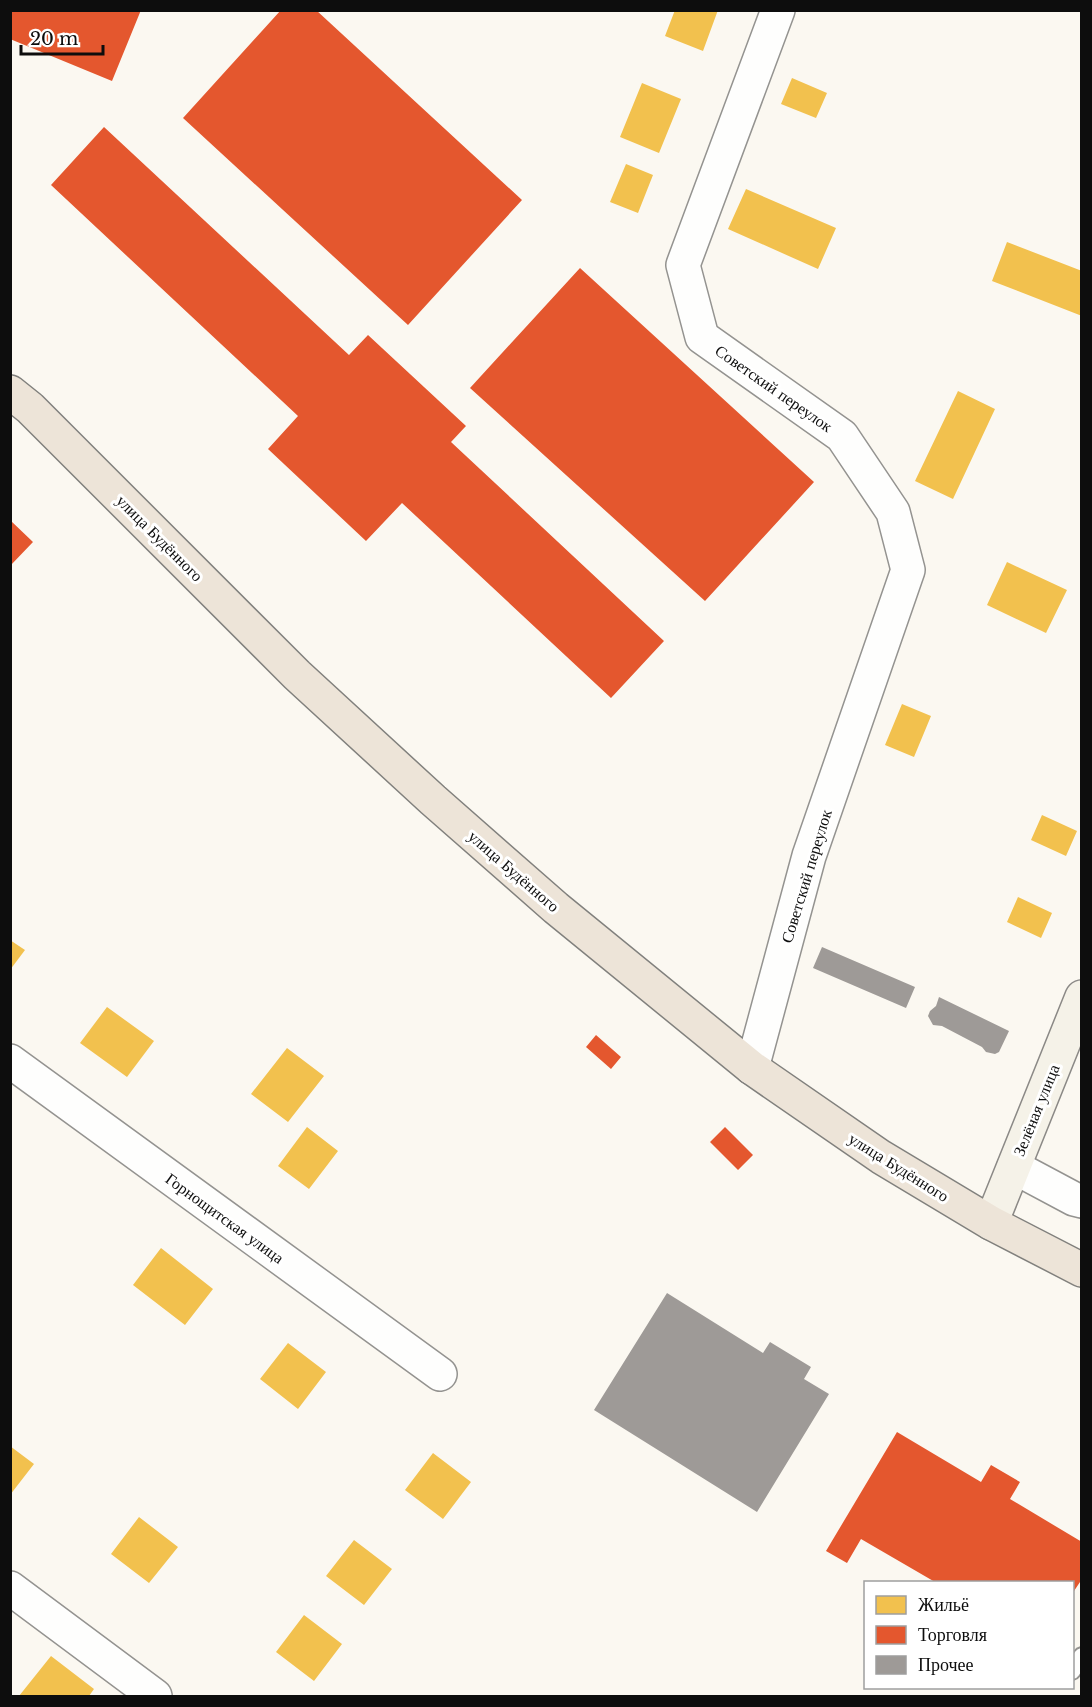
<svg xmlns="http://www.w3.org/2000/svg" width="1092" height="1707" font-family="'Libre Baskerville',serif">
	<rect width="100%" height="100%" fill="#fbf8f1"/>
	<path fill="#f2c14e" d="M 675,10 L 718,10 L 703,51 L 665,36 Z
		M 792,78 L 827,93 L 816,118 L 781,104 Z
		M 642,83 L 681,99 L 659,153 L 620,137 Z
		M 626,164 L 653,175 L 638,213 L 610,202 Z
		M 746,189 L 836,228 L 818,269 L 728,229 Z
		M 1007,242 L 1082,271 L 1082,316 L 992,281 Z
		M 958,391 L 995,409 L 953,499 L 915,481 Z
		M 1007,562 L 1067,590 L 1046,633 L 987,605 Z
		M 902,704 L 931,716 L 914,757 L 885,745 Z
		M 1042,815 L 1077,831 L 1066,856 L 1031,840 Z
		M 1018,897 L 1052,913 L 1041,938 L 1007,922 Z
		M 10,940 L 25,950 L 10,970 Z
		M 107,1007 L 154,1041 L 127,1077 L 80,1043 Z
		M 287,1048 L 324,1076 L 288,1122 L 251,1094 Z
		M 307,1127 L 338,1151 L 309,1189 L 278,1166 Z
		M 161,1248 L 213,1289 L 185,1325 L 133,1285 Z
		M 288,1343 L 326,1372 L 298,1409 L 260,1379 Z
		M 10,1446 L 34,1464 L 10,1495 Z
		M 433,1453 L 471,1482 L 443,1519 L 405,1490 Z
		M 139,1517 L 178,1547 L 149,1583 L 111,1554 Z
		M 354,1540 L 392,1569 L 364,1605 L 326,1576 Z
		M 304,1615 L 342,1644 L 314,1681 L 276,1652 Z
		M 51,1656 L 94,1689 L 89,1696 L 19,1696 Z"/>
	<path fill="#e4572e" d="M 10,10 L 141,10 L 112,81 L 10,39 Z
		M 281,10 L 316,10 L 522,200 L 408,325 L 183,118 Z
		M 104,127 L 349,355 L 368,335 L 466,426 L 451,442 L 664,641 L 611,698 L 402,503 L 366,541 L 268,449 L 298,416 L 51,185 Z
		M 580,268 L 814,482 L 705,601 L 470,388 Z
		M 10,520 L 33,542 L 10,566 Z
		M 596,1035 L 621,1057 L 611,1069 L 586,1047 Z
		M 725,1127 L 753,1155 L 738,1170 L 710,1142 Z
		M 897,1432 L 981,1482 L 991,1465 L 1020,1482 L 1010,1499 L 1082,1542 L 1082,1579 L 1072,1594 L 1072,1582 L 935,1582 L 861,1539 L 847,1563 L 826,1551 Z"/>
	<path fill="#9e9a97" d="M 822,947 L 915,987 L 906,1008 L 813,968 Z
		M 939,997 L 1009,1031 L 999,1052 L 995,1054 L 986,1052 L 982,1047 L 942,1026 L 933,1025 L 928,1016 L 930,1011 L 936,1006 Z
		M 667,1293 L 763,1353 L 770,1342 L 811,1367 L 804,1379 L 829,1394 L 757,1512 L 594,1410 Z"/>
	<g fill="none" stroke-linecap="round" stroke-linejoin="round">
		<g stroke="#949390" stroke-width="20">
			<path id="lane" d="M 1072,1671 L 1082,1656"/>
		</g>
		<g stroke="#949390" stroke-width="36">
			<path id="street" d="M 10,1061 L 440,1374
				M 752,1068 L 809,856 L 908,570 L 893,512 L 842,436 L 702,337 L 683,265 L 778,10
				M 1014,1167 L 1074,1199 L 1082,1201
				M 10,1588 L 155,1696"/>
		</g>
		<g stroke="#8b8986" stroke-width="36">
			<path id="secondary" d="M 991,1223 L 1082,997"/>
		</g>
		<g stroke="#81807d" stroke-width="36">
			<path id="primary" d="M 10,392 L 30,408 L 297,675 L 433,800 L 556,908 L 752,1068 L 881,1157 L 991,1223 L 1082,1270"/>
		</g>
		<use href="#lane" stroke="#fefefd" stroke-width="16"/>
		<use href="#street" stroke="#fefefd" stroke-width="33"/>
		<use href="#secondary" stroke="#f5f2e8" stroke-width="33"/>
		<use href="#primary" stroke="#ede4d8" stroke-width="33"/>
	</g>
	<g text-anchor="middle" stroke-width="6" stroke-linejoin="round" paint-order="stroke">
		<g font-size="16" fill="#0d0d0d" stroke="#fff">
			<text transform="translate(774 388) rotate(35)" y="6">Советский переулок</text>
			<text transform="translate(160 538) rotate(45)" y="6">улица Будённого</text>
			<text transform="translate(514 871) rotate(41)" y="6">улица Будённого</text>
			<text transform="translate(806 876) rotate(-73)" y="6">Советский переулок</text>
			<text transform="translate(1036 1110) rotate(-68)" y="6">Зелёная улица</text>
			<text transform="translate(899 1167) rotate(32)" y="6">улица Будённого</text>
			<text transform="translate(225 1218) rotate(36)" y="6">Горнощитская улица</text>
		</g>
	</g>
	<rect width="1092" height="1707" fill="none" stroke="#0d0d0d" stroke-width="24"/>
	<rect x="864" y="1581" width="210" height="108" fill="#ffffff" stroke="#9e9e9e" stroke-width="1.5"/>
	<rect x="876" y="1596" width="30" height="18" fill="#f2c14e" stroke="#9e9e9e" stroke-width="1.5"/>
	<text x="918" y="1611" font-size="18" fill="#0d0d0d">Жильё</text>
	<rect x="876" y="1626" width="30" height="18" fill="#e4572e" stroke="#9e9e9e" stroke-width="1.5"/>
	<text x="918" y="1641" font-size="18" fill="#0d0d0d">Торговля</text>
	<rect x="876" y="1656" width="30" height="18" fill="#9e9a97" stroke="#9e9e9e" stroke-width="1.5"/>
	<text x="918" y="1671" font-size="18" fill="#0d0d0d">Прочее</text>
	<path d="M21 45v9h82v-9" fill="none" stroke="#0d0d0d" stroke-width="3"/>
	<text x="30" y="45" font-size="18" fill="#0d0d0d" stroke="#ffffff" stroke-width="4.5" paint-order="stroke">20 m</text>
</svg>
